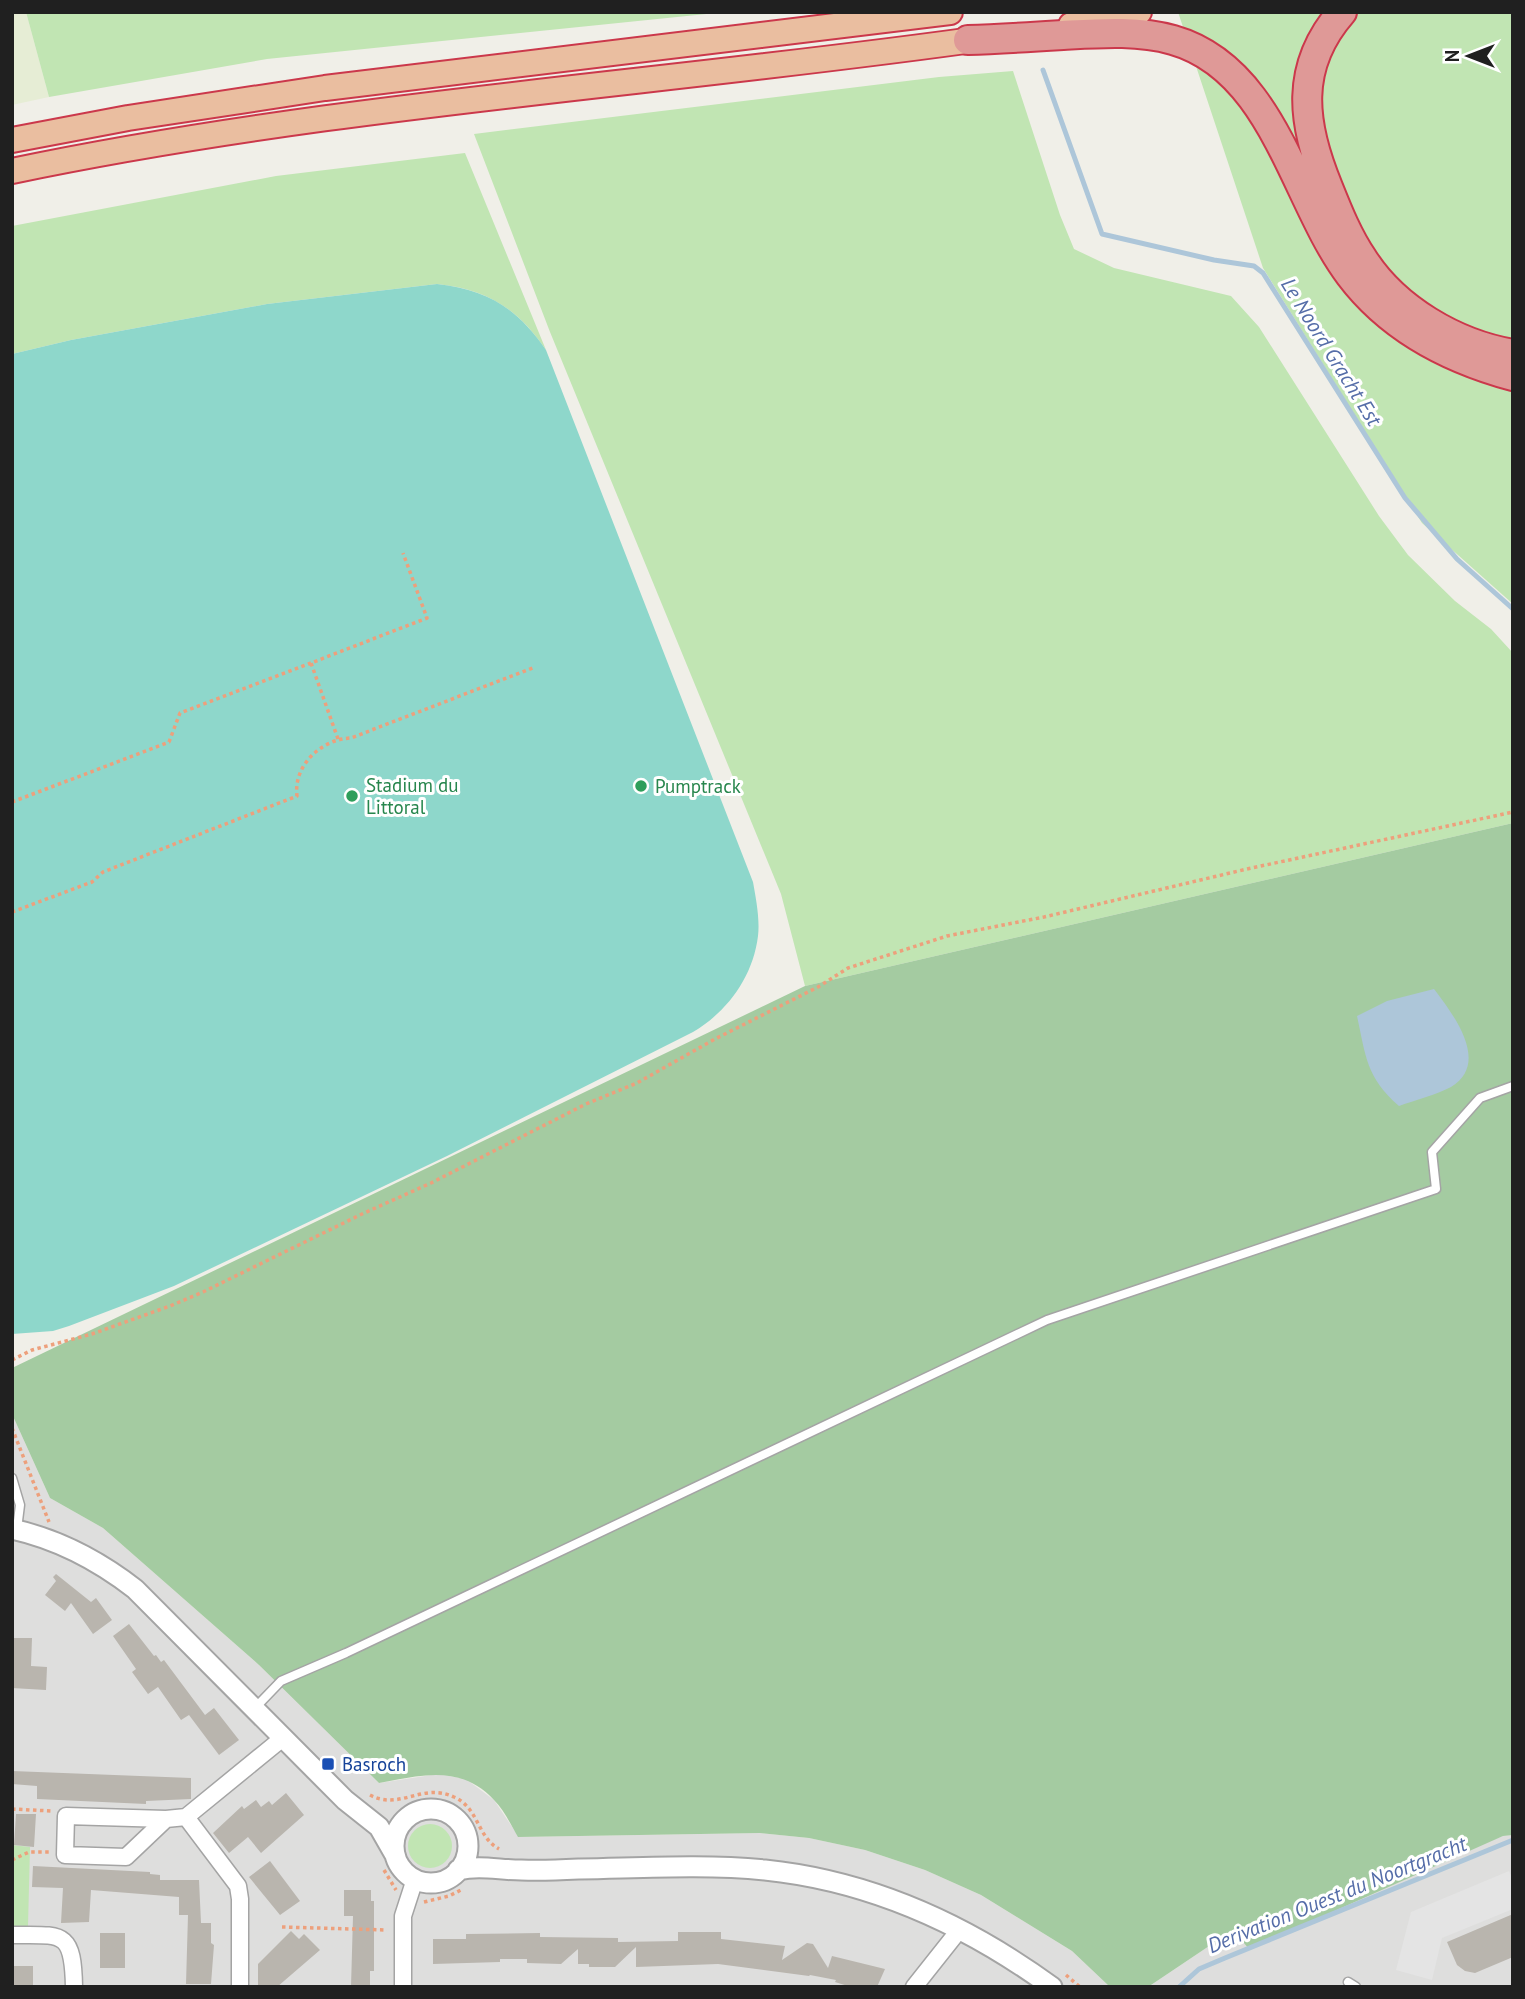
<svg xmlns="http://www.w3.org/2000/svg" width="1525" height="1999" font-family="'PT Sans',sans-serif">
	<rect width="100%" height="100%" fill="#f0efe8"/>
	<path fill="#dededd" d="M 12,1414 L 50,1498 L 103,1528 L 259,1665 L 379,1783 L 438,1774 L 466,1779 L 494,1800 L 519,1837 L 760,1833 L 809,1838 L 865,1850 L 925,1870 L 981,1895 L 1072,1951 L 1110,1987 L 12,1987 Z
		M 1513,1835 L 1513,1987 L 1148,1987 L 1233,1930 L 1503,1836 Z"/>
	<path fill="#e6edd5" d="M 12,12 L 26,12 L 49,97 L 12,105 Z"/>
	<path fill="#c1e5b3" d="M 26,12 L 726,12 L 267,59 L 49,97 Z
		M 1178,12 L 1513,12 L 1513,604 L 1422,523 L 1263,268 Z
		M 1013,71 L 1060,215 L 1074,249 L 1114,268 L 1231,296 L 1259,327 L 1379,516 L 1408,555 L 1455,601 L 1491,629 L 1513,653 L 1513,823 L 805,986 L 781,894 L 550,332 L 474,134 L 939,77 Z
		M 465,153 L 546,350 C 518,309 487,289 437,284 L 267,304 L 71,340 L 12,354 L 12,226 L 276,176 Z
		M408 1846a22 22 0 1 1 44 0a22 22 0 1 1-44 0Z
		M 12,1845 L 30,1847 L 28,1926 L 12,1927 Z"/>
	<path fill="#a4cba1" d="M 1513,823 L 1513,1835 L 1503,1836 L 1249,1949 L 1233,1930 L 1148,1987 L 1110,1987 L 1072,1951 L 981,1895 L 925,1870 L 865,1850 L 809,1838 L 760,1833 L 518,1837 C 511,1825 504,1810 494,1800 C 461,1764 421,1775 379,1783 L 259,1665 L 103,1528 L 50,1498 L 12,1414 L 12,1368 L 805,986 Z"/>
	<path fill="#8ed7cb" d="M 437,284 C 488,290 517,308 546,350 L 753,882 C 756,899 760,919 758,936 C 753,977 727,1012 693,1032 L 447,1156 L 174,1286 L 69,1326 L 53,1331 L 12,1334 L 12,354 L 71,340 L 267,304 Z"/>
	<path fill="#e4e4e4" d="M 1509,1871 L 1513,1880 L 1513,1909 L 1442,1938 L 1432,1980 L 1396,1970 L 1411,1912 Z"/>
	<path fill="#adc6d9" d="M 1434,989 C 1453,1014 1491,1063 1451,1087 C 1436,1095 1415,1100 1399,1106 C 1366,1077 1366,1057 1357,1016 L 1387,1001 Z"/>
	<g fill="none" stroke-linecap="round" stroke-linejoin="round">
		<path stroke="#adc6d9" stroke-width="5" d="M 1043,70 L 1102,234 L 1214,260 L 1254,266 L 1263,273 L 1405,498 L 1457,559 L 1513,609
			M 1179,1987 L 1199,1969 L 1225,1958 L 1513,1840"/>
	</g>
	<path fill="#b9b5ae" d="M 56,1574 L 91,1602 L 96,1598 L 112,1620 L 93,1634 L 71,1603 L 65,1611 L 45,1595 L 56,1581 L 53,1577 Z
		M 129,1624 L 154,1656 L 156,1655 L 161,1662 L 164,1660 L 205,1715 L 214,1708 L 239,1740 L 219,1755 L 189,1715 L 181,1720 L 158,1687 L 148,1694 L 132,1672 L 136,1669 L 113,1636 Z
		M 12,1638 L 32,1638 L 31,1666 L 47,1667 L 46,1690 L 12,1688 Z
		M 12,1771 L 191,1778 L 191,1799 L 146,1801 L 146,1804 L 37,1799 L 37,1786 L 12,1784 Z
		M 286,1793 L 304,1815 L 261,1853 L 248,1837 L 229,1853 L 213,1833 L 242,1806 L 244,1809 L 256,1800 L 261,1807 L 269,1801 L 272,1805 Z
		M 16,1814 L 36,1814 L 34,1847 L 14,1845 Z
		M 270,1861 L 300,1901 L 280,1915 L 249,1877 Z
		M 33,1866 L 150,1872 L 150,1874 L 160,1875 L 160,1880 L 199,1880 L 201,1923 L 211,1923 L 211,1943 L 214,1945 L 211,1984 L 186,1984 L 188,1915 L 179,1915 L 179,1897 L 91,1890 L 89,1922 L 61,1923 L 63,1888 L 32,1887 Z
		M 344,1890 L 371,1890 L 371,1901 L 374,1901 L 374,1971 L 370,1971 L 370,1987 L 351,1987 L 353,1916 L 344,1916 Z
		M 1513,1914 L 1513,1957 L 1475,1973 L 1465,1971 L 1457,1965 L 1447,1942 Z
		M 291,1931 L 299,1939 L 304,1934 L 320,1950 L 277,1987 L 258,1987 L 258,1964 Z
		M 678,1932 L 721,1932 L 721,1939 L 785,1946 L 782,1960 L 807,1943 L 813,1944 L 828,1968 L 832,1956 L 885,1969 L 877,1987 L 851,1987 L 835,1982 L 836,1980 L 810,1975 L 809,1976 L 718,1964 L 636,1967 L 636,1947 L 615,1967 L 589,1967 L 589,1964 L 578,1964 L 578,1949 L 561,1964 L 527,1963 L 527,1959 L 500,1959 L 500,1962 L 433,1964 L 433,1939 L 466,1939 L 466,1934 L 540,1933 L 540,1937 L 618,1938 L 618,1942 L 678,1941 Z
		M 100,1933 L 125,1933 L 125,1968 L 100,1968 Z
		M 12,1966 L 33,1966 L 33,1987 L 12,1987 Z"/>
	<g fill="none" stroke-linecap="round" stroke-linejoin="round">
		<g stroke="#a4a4a4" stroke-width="11">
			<path id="service" d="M 12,1478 L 20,1505 L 17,1529
				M 255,1708 L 281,1681 L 346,1653 L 1047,1320 L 1436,1189 L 1432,1152 L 1480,1098 L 1513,1086
				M 1348,1982 L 1356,1987"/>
		</g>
		<g stroke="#a4a4a4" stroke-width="19">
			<path id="minor" d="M 186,1817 L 238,1886 L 240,1899 L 240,1987
				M 166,1819 L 126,1857 L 65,1855 L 66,1816 L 166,1819 L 186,1817 L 284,1737
				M 12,1935 C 63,1935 73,1930 74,1987
				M 403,1987 L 403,1916 L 415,1879
				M 914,1987 L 960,1929"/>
		</g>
		<g stroke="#a4a4a4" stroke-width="23">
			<path id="tertiary" d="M 12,1529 C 57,1539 99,1561 135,1589 L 345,1800 L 379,1827 L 395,1855
				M394 1846a37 37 0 1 1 74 0a37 37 0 1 1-74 0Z
				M 458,1870 C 480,1865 499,1870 521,1870 C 541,1871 560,1870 580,1869 C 641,1868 704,1864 765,1870 C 871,1881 967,1925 1052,1987"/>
		</g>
		<g stroke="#cb384b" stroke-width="28">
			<path id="trunk" d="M 1071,25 L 1139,12
				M 12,140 L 128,118 L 325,88 L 950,12
				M 12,171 C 333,104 662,84 987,38"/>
		</g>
		<g stroke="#cb384b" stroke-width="32">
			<path id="motorway" d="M 1342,12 C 1294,67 1302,124 1328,187 C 1338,212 1348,237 1363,259 C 1395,309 1455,344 1513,354
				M 968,40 C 999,39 1031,37 1063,35 C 1100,33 1137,30 1173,40 C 1275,69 1294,201 1350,275 C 1390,328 1450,359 1513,376"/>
		</g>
		<path stroke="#eda07c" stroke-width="3.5" stroke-dasharray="3.5 3.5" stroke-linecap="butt" d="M 338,739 L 311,663 L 427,618 L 403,553
			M 12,802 L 169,742 L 180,713 L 311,663
			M 12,912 L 92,882 L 103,872 L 297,796 C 293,766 321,739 351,738 L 535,667
			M 12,1360 L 32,1350 L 92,1334 L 170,1306 L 203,1292 L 362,1214 L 431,1183 L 586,1104 L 637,1083 L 715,1039 L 818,987 L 848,968 L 947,936 L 1044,917 L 1247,869 L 1513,812
			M 12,1428 L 49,1522
			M 370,1795 C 400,1811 422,1782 454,1797 C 479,1808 477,1837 499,1849
			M 12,1809 L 51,1811
			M 12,1860 L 29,1852 L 50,1852
			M 384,1870 L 396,1890
			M 424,1902 L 449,1896 L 463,1889
			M 282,1927 L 387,1930
			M 1066,1975 L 1080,1987"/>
		<use href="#service" stroke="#fff" stroke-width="8"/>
		<use href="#minor" stroke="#fff" stroke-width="16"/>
		<use href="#tertiary" stroke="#fff" stroke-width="19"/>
		<use href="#trunk" stroke="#eabea0" stroke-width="24"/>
		<use href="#motorway" stroke="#df9997" stroke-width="28"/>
	</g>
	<g fill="#2e9e5b" stroke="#fff" stroke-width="2.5">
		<circle cx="641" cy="786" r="7"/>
		<circle cx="352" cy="796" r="7"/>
	</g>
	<rect fill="#1a4fb4" stroke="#fff" stroke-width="2.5" x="321" y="1757" width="14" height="14" rx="3.5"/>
	<g text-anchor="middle" stroke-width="6" stroke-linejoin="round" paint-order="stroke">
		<g font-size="19" fill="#27864d" stroke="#fff" text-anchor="start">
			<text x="366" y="792">Stadium du<tspan x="366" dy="22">Littoral</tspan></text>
			<text x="655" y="793">Pumptrack</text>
		</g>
		<g font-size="19" fill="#164399" stroke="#fff" text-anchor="start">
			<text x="342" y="1771">Basroch</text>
		</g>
		<g font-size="21" font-style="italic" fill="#556da8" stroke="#fff">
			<text transform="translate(1331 352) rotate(58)" y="7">Le Noord Gracht Est</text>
			<text transform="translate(1337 1895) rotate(-22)" y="7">Derivation Ouest du Noortgracht</text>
		</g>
	</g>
	<rect width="1525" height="1999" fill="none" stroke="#202020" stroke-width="28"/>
	<g transform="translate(1469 56) rotate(270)" stroke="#ffffff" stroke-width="5" paint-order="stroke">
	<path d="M0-5L12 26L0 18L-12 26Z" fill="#202020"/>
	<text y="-10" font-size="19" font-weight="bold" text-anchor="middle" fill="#202020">N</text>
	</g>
</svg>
